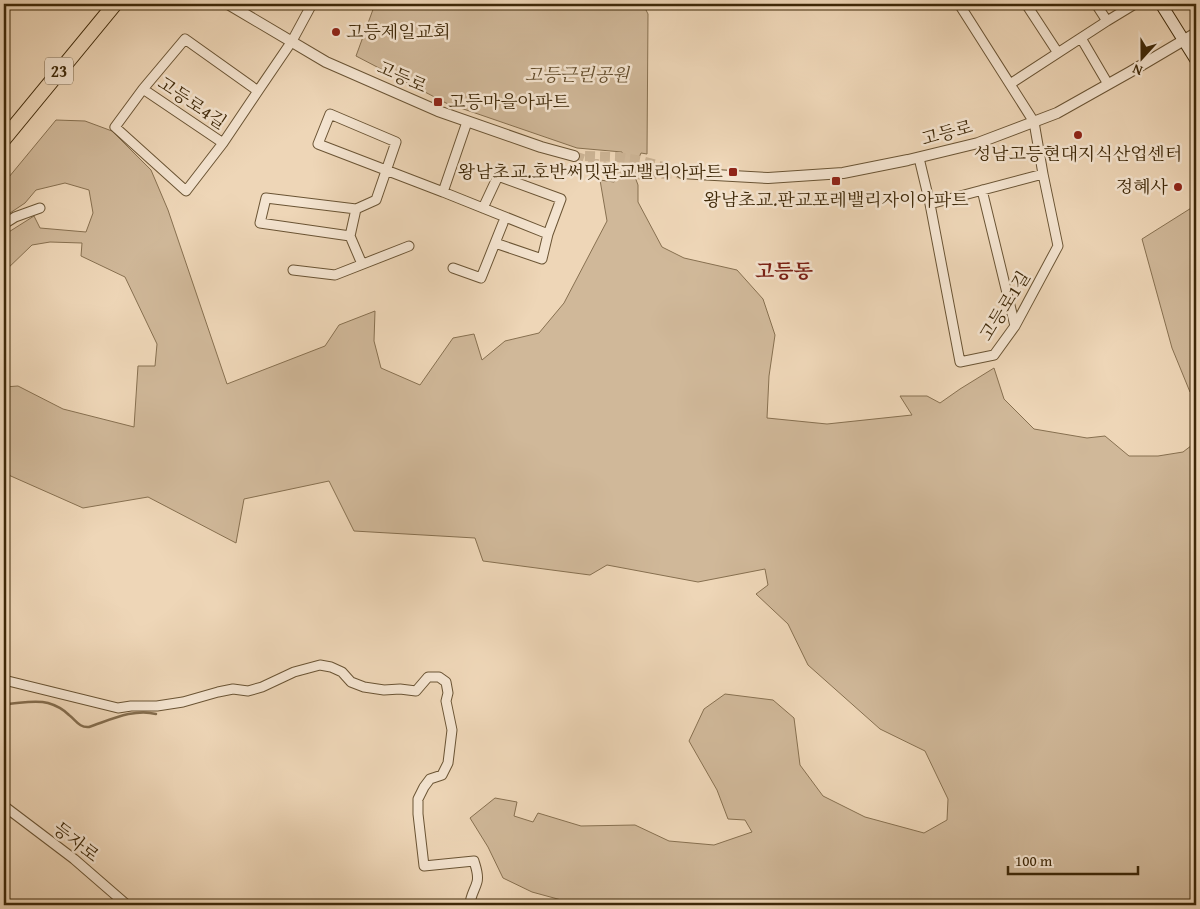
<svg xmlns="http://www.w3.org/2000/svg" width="1200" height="909" font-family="'Gentium Book Plus','Noto Serif KR',serif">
	<rect width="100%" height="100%" fill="#eed6b7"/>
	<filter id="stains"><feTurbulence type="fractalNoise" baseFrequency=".004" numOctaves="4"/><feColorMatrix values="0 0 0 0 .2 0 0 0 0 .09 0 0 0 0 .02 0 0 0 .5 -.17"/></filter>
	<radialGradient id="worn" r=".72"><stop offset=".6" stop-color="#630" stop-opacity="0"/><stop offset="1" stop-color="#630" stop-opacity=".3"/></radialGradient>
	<path fill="#d0b899" stroke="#877050" d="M 375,4 L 643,4 L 648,14 L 647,154 L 641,153 L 637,162 L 639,170 L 635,177 L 638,185 L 638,202 L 662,247 L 684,258 L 737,270 L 763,299 L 775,335 L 769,376 L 767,418 L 827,424 L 912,415 L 900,396 L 927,396 L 940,403 L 960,389 L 994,368 L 1004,399 L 1034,429 L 1087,438 L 1105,436 L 1129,456 L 1158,456 L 1183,452 L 1196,442 L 1196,905 L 572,905 L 565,901 L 532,892 L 503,878 L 488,847 L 470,818 L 495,798 L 517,802 L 514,816 L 533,822 L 538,813 L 581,826 L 635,825 L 669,841 L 714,845 L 752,832 L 745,820 L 728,819 L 717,790 L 689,741 L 704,709 L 725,694 L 773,700 L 794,718 L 800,765 L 823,796 L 865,817 L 924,833 L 947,820 L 948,799 L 925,751 L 880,729 L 808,665 L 788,624 L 756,594 L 768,585 L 765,569 L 698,582 L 607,565 L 590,575 L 483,561 L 475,538 L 354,531 L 329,481 L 244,499 L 236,543 L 148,497 L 83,508 L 4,473 L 4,387 L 18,386 L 63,409 L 134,427 L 138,366 L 155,366 L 157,344 L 125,277 L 81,256 L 82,243 L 50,242 L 32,245 L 4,272 L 4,235 L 34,216 L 40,228 L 86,232 L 93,213 L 89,190 L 65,183 L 36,190 L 25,203 L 4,217 L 4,183 L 56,120 L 85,121 L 112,131 L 151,170 L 168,210 L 227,384 L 325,346 L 339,325 L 375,311 L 374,341 L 381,368 L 420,385 L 453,338 L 474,334 L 482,360 L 505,341 L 539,333 L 564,303 L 607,221 L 600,180 L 614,182 L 621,176 L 620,168 L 623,158 L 622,152 L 577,148 L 446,103 L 356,56 Z
		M 1196,205 L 1196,397 L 1190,392 L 1172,348 L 1142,239 Z"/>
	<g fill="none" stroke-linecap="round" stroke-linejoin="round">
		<path stroke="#846d4e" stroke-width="2.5" d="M 4,704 C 18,704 34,699 48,703 C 55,705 64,710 69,715 C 76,720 79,728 89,727 C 110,720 134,708 156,714"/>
		<path stroke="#cbb394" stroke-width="10" stroke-dasharray="10 5" stroke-linecap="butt" d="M 574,156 L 614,170 L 642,175 L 682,173
			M 585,156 L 617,157 L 642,161 L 674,170"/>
		<g stroke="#6a5434" stroke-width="11">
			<path id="minor" d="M 959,4 L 1034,122 L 1043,174 L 930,204 L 960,362 L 994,355 L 1015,326 L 1058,246 L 1043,174
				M 1026,4 L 1058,53
				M 1107,21 L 1135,4
				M 1081,38 L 1108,84
				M 1010,84 L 1107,21 L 1096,4
				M 143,89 L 223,143
				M 258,91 L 185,39 L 143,89 L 115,127 L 186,191 L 223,143 L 258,91 L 292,41 L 312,4
				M 467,122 L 443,192 L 548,234 L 561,199 L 498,176 L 483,208
				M 919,158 L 930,204
				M 982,190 L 1015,326
				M 4,224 L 15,217 L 40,208
				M 350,236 L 356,209
				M 495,243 L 542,259 L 548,234
				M 362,264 L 350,236 L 260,223 L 266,198 L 356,209 L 376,200 L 396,142 L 330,114 L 318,144 L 443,192
				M 453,268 L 481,278 L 503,223
				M 293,270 L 335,275 L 409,246
				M 4,680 L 118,708 L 131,706 L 157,706 L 183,702 L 218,692 L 233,689 L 248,691 L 262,687 L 294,672 L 320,665 L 331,667 L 342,672 L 351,682 L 364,687 L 384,690 L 400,689 L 416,691 L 428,677 L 439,677 L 446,682 L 448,693 L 446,701 L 452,730 L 448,763 L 442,775 L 430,779 L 424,787 L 418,799 L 418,814 L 424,866 L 474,861 C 476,868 479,875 477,882 C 475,890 470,896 470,905
				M 4,806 L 74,859 L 127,905"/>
		</g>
		<g stroke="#6a5434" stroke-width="12">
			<path id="tertiary" d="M 228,4 L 326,62 L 438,111 L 541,147 L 574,156
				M 682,173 L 697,174 L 768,178 L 843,173 L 908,160 L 978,143 L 1057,113 L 1130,72 L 1196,33"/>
		</g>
		<g stroke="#3e2808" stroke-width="13">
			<path id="secondary" d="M 1161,4 L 1196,60"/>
		</g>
		<g stroke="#3e2808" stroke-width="16">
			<path id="primary" d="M 4,139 L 115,4"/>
		</g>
		<use href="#minor" stroke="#f4e4d0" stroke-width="9"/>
		<use href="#tertiary" stroke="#f4e4d0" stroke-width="10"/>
		<use href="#secondary" stroke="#f4e4d0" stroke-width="11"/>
		<use href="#primary" stroke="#eed6b7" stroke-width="14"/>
	</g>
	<g fill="#8f2418" stroke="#f4e4d0" stroke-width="2">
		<circle cx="336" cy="32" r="5"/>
		<rect x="433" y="97" width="10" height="10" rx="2.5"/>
		<circle cx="1078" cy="135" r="5"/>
		<rect x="728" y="167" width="10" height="10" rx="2.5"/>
		<rect x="831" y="176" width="10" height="10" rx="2.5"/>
		<circle cx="1178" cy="187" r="5"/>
	</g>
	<g text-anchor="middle" stroke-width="5" stroke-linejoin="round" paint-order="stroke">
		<rect fill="#f4e4d0" stroke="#756044" stroke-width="1" x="45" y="57.5" width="28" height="27" rx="4"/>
		<g font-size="16" font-weight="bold" fill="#3e2808">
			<text x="59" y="77">23</text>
		</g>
		<g font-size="18" fill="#3e2808" stroke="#f4e4d0" text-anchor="start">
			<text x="346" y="38">고등제일교회</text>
			<text x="448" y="108">고등마을아파트</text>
			<text x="1078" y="160" text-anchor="middle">성남고등현대지식산업센터</text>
			<text x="723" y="178" text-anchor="end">왕남초교.호반써밋판교밸리아파트</text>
			<text x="1168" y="193" text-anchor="end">정혜사</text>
			<text x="836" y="206" text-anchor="middle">왕남초교.판교포레밸리자이아파트</text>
		</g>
		<g font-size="18" font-style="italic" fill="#624c2c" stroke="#f4e4d0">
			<text x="577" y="81">고등근린공원</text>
		</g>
		<g font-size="18" fill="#3e2808" stroke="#f4e4d0">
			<text transform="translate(402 77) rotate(24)" y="6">고등로</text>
			<text transform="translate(192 103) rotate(34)" y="6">고등로4길</text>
			<text transform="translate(947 133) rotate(-15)" y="6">고등로</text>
			<text transform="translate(1005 306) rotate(-58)" y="6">고등로1길</text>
			<text transform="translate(76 842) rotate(38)" y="6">등자로</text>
		</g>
		<g font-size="20" font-weight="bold" fill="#7a1f14" stroke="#f4e4d0">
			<text x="784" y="278">고등동</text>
		</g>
	</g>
	<rect width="1200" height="909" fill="none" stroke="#eed6b7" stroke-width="20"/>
	<rect x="5" y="5" width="1190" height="899" fill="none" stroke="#3e2808" stroke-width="2.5"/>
	<rect x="10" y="10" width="1180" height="889" fill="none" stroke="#3e2808"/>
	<g transform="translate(1142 58) rotate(201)" stroke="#f4e4d0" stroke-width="4" paint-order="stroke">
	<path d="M0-4L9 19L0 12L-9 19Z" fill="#3e2808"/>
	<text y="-8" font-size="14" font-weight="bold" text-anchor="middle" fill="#3e2808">N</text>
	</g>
	<path d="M1008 866v8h130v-8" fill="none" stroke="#3e2808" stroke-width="2.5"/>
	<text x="1015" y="866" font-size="15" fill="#3e2808" stroke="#f4e4d0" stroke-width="4" paint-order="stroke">100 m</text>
	<rect width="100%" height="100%" filter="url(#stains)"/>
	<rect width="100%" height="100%" fill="url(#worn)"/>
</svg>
